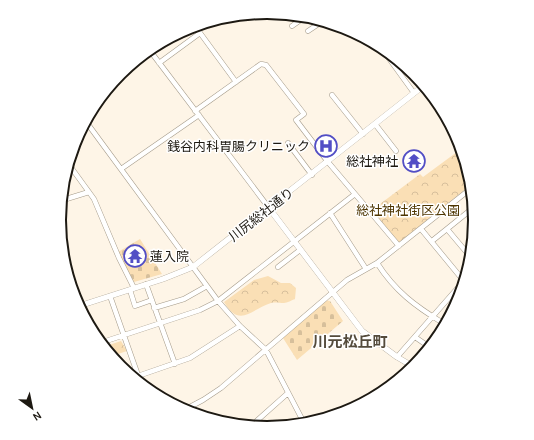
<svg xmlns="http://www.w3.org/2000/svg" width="534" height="440" font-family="Karla,'Noto Sans JP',sans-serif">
	<defs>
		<pattern id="forest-crowns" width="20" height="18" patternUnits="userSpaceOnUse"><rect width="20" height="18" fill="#fadfb5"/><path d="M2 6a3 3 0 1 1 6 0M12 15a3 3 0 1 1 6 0" fill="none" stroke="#d6bf9b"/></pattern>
		<pattern id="cemetery-stones" width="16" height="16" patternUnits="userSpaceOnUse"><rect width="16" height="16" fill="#fadfb5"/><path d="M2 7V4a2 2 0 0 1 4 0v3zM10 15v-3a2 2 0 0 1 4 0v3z" fill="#d6bf9b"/></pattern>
	</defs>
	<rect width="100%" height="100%" fill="#fef5e7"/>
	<path fill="url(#forest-crowns)" d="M 461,149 L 468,187 L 399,243 L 372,210 L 420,174 L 423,177 Z
		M 268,276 L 281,283 L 290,283 L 296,288 L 295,299 C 292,300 287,303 284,303 C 279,303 276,302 271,303 C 251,309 240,329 224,302 L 254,280 Z
		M 121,341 L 127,351 L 112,356 L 106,346 Z"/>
	<path fill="url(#cemetery-stones)" d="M 140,239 L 162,274 L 134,282 L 118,252 Z
		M 325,300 L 330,301 L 343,321 L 297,360 L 283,338 Z"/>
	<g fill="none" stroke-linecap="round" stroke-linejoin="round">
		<g stroke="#a59b8a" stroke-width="5.5">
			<path id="minor" d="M 195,26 L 236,82
				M 292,26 L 302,19
				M 308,31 L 320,23
				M 151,52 L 269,208
				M 385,53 L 414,93
				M 159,63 L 200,33
				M 332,95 L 363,134
				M 195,111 L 261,64 L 266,65 L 304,114 L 296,120 L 328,162 L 399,246
				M 87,123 L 218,301 L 240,326 L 266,350 L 303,421
				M 375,124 L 396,151
				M 288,143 L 312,175
				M 70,166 L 94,199 L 119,258 L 134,288
				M 121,169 L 199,115
				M 63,200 L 89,192
				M 330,213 L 366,269
				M 421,229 L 463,280
				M 447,229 L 468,254
				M 432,241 L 473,208
				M 377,263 C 395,291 415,306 443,323
				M 278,267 L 300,250
				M 146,284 L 175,364
				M 130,290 L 135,306 L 152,300
				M 110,296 L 140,381
				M 154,308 L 184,299 L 207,286
				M 415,337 L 428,346
				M 103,342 L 200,310 L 218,301 L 355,194
				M 397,357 L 462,283
				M 135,377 L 190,358 L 240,326
				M 184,410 L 203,400 L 221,388 L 347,280 L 377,263 L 469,190
				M 252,425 L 288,393"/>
		</g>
		<g stroke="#a59b8a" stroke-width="6">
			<path id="tertiary" d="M 269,208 L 362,331 L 397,357 L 414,367
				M 79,306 L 163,279 L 193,267 L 423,86"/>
		</g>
		<use href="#minor" stroke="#fff" stroke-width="4.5"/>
		<use href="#tertiary" stroke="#fff" stroke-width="5.5"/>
	</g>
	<defs>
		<g id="hospital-ring" transform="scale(1.15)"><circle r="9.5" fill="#fff" stroke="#524ec5" stroke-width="1.5"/><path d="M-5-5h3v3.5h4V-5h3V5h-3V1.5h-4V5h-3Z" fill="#524ec5"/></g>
		<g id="temple-ring" transform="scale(1.15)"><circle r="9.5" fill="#fff" stroke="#524ec5" stroke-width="1.5"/><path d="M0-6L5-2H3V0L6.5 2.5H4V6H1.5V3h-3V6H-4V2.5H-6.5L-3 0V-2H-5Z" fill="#524ec5"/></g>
	</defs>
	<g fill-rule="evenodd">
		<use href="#hospital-ring" x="326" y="146"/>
		<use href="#temple-ring" x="414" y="161"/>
		<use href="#temple-ring" x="135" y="256"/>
	</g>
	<g text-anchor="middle" stroke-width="3" stroke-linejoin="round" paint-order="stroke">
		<g font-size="13" fill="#1d1912" stroke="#fff" text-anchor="end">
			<text x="310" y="151">銭谷内科胃腸クリニック</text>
			<text x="398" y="166">総社神社</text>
			<text x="150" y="261" text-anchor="start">蓮入院</text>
		</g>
		<g font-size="13" fill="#4d3501" stroke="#fff">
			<text x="408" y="215">総社神社街区公園</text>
		</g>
		<g font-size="13" fill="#1d1912" stroke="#fff">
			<text transform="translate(261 214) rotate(-38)" y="5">川尻総社通り</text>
		</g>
		<g font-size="15" font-weight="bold" fill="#544b3c" stroke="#fff">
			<text x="350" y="347">川元松丘町</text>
		</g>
	</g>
	<path d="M0 0H534V440H0ZM66 220a201 201 0 1 1 402 0a201 201 0 1 1-402 0Z" fill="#fff" fill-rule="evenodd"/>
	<path fill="none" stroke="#1d1912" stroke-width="2" d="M66 220a201 201 0 1 1 402 0a201 201 0 1 1-402 0Z"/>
	<g transform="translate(32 408) rotate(147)" stroke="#ffffff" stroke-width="3" paint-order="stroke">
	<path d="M0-3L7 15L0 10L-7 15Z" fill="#1d1912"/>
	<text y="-6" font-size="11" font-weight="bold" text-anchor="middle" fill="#1d1912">N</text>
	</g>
</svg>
